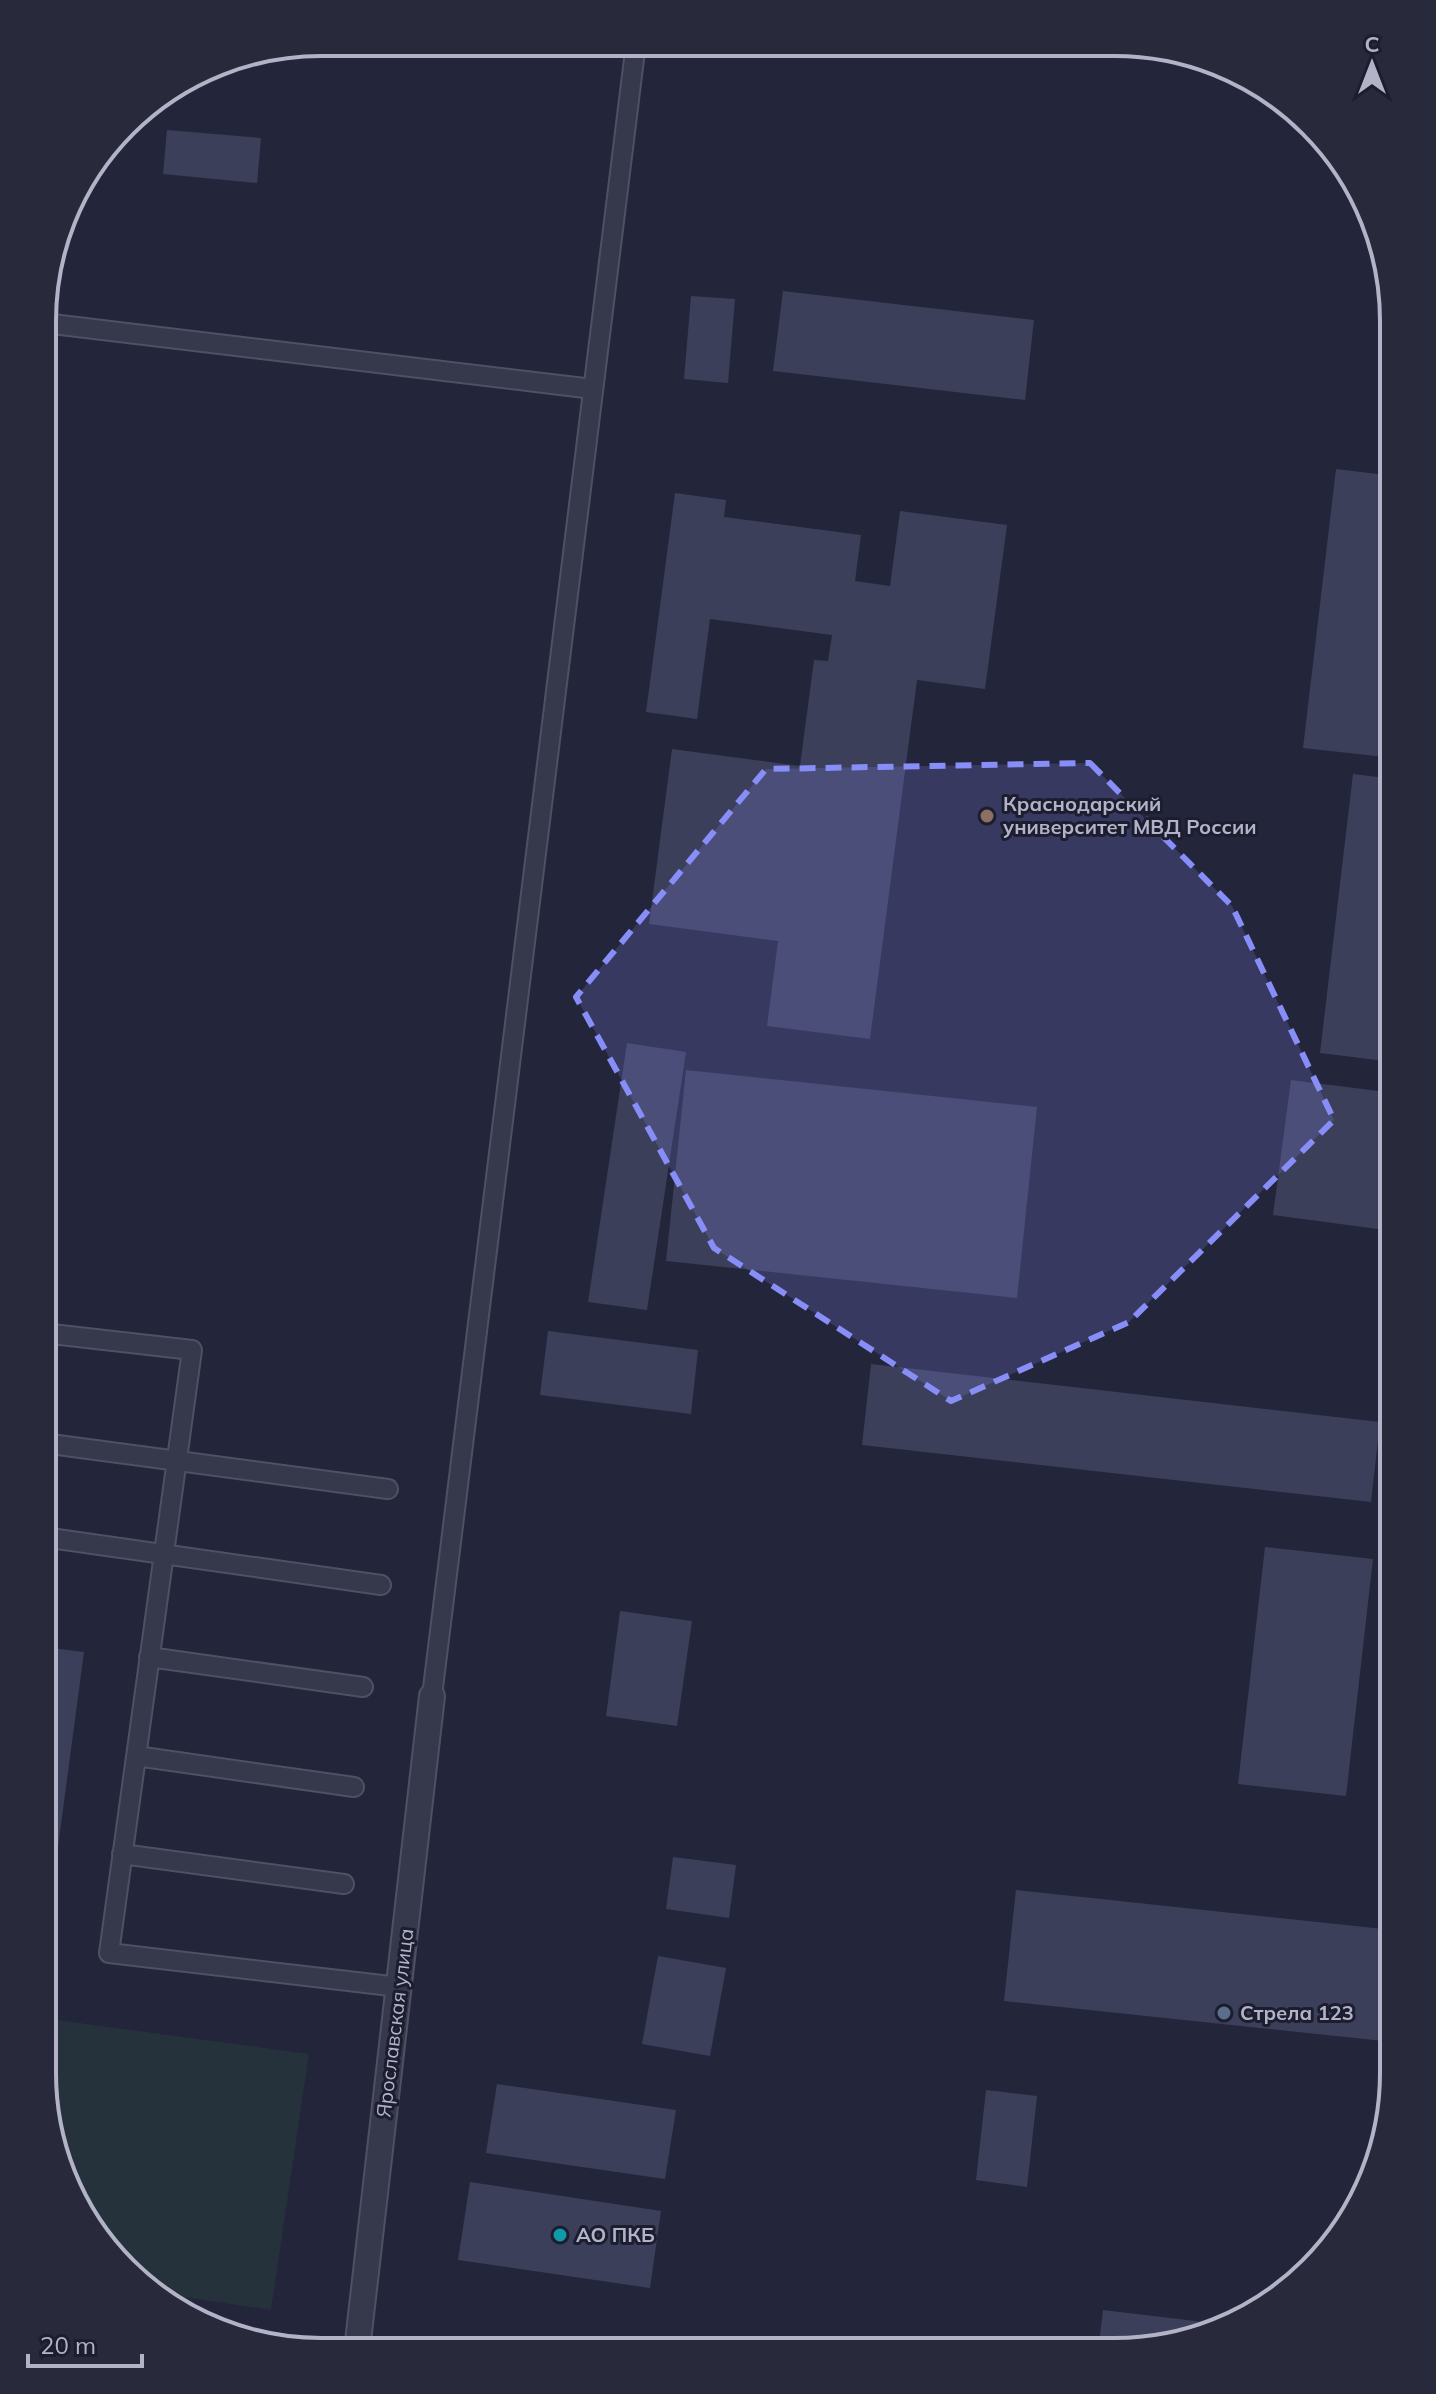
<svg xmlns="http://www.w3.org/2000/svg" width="1436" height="2394" font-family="Mulish,sans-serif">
	<rect width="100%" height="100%" fill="#23253b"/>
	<path fill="#25323c" d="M 42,2018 L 309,2054 L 271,2310 L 149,2292 L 63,2179 L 42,2073 Z"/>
	<path fill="#3c3f59" d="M 167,130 L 261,138 L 257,183 L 163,174 Z
		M 783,291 L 1034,320 L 1025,400 L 773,371 Z
		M 691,296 L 735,299 L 728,383 L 684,379 Z
		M 1336,469 L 1394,476 L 1394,758 L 1303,748 Z
		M 675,493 L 726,500 L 724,517 L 861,535 L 855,581 L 890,586 L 900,511 L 1007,525 L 985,689 L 917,680 L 870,1039 L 767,1026 L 778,941 L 649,924 L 672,749 L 800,766 L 814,660 L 828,661 L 832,635 L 710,619 L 697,719 L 646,712 Z
		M 1353,774 L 1394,779 L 1394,989 L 1385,1061 L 1320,1053 Z
		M 627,1043 L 686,1052 L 647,1310 L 588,1302 Z
		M 686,1070 L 1037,1107 L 1017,1298 L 666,1261 Z
		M 1291,1080 L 1394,1093 L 1394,1163 L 1385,1230 L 1273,1215 Z
		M 548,1331 L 698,1350 L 691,1414 L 540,1395 Z
		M 871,1364 L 1380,1422 L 1371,1502 L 862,1445 Z
		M 1265,1547 L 1373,1559 L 1346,1796 L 1238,1784 Z
		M 620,1611 L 692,1621 L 677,1726 L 606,1716 Z
		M 43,1647 L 84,1652 L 44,1952 L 42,1952 Z
		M 673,1857 L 736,1865 L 729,1918 L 666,1909 Z
		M 1016,1890 L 1393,1930 L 1393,2042 L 1004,2001 Z
		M 658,1956 L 726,1968 L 710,2056 L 642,2044 Z
		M 497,2084 L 676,2110 L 665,2179 L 486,2153 Z
		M 986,2090 L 1037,2096 L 1027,2187 L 976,2180 Z
		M 470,2182 L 661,2211 L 650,2288 L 458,2260 Z
		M 1103,2310 L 1229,2325 L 1221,2331 L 1116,2352 L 1098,2352 Z"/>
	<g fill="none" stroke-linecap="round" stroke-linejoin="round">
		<g stroke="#4f5063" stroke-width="22">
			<path id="service" d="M 44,323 L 593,389
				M 43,1333 L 192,1350 L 109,1953 L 399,1987
				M 43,1443 L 388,1489
				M 43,1537 L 381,1585
				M 149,1657 L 363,1687
				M 432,1696 L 636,43
				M 136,1756 L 354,1787
				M 122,1854 L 344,1884"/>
		</g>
		<g stroke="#4f5063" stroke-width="28">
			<path id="minor" d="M 357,2350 L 432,1696"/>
		</g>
		<use href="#service" stroke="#36384c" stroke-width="18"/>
		<use href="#minor" stroke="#36384c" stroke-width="24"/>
	</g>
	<path fill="#878ef7" fill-opacity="0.2" stroke="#878ef7" stroke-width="6" stroke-dasharray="16 10" stroke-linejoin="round" d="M 1090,763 L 1232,906 L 1334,1120 L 1129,1322 L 951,1401 L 714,1248 L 576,997 L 766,769 Z"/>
	<circle fill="#8d6e63" stroke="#1c1e30" stroke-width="3" cx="987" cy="816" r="8"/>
	<circle fill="#5c6f8a" stroke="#1c1e30" stroke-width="3" cx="1224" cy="2013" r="8"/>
	<circle fill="#0f9aa8" stroke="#1c1e30" stroke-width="3" cx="560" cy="2235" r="8"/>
	<g text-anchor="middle" stroke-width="6" stroke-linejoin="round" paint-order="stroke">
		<g font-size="20" font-weight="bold" fill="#b2b3c7" stroke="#1c1e30" text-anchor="start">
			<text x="1003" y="811">Краснодарский<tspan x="1003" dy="23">университет МВД России</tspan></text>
			<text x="1240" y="2020">Стрела 123</text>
			<text x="576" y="2242">АО ПКБ</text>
		</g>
		<g font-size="20" fill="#b2b3c7" stroke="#1c1e30">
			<text transform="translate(395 2023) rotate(-83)" y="7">Ярославская улица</text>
		</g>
	</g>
	<path d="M0 0H1436V2394H0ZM321 56H1115A265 265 0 0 1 1380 321V2073A265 265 0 0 1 1115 2338H321A265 265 0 0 1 56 2073V321A265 265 0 0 1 321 56Z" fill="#282a3c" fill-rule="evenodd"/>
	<path fill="none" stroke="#b2b3c7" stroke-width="4" d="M321 56H1115A265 265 0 0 1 1380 321V2073A265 265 0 0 1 1115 2338H321A265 265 0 0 1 56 2073V321A265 265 0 0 1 321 56Z"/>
	<g transform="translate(1372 64)" stroke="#1c1e30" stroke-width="6" paint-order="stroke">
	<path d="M0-6L14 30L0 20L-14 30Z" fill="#b2b3c7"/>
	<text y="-12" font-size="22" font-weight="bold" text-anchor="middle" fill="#b2b3c7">С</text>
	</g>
	<path d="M28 2354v12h114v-12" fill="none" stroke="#b2b3c7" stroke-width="4"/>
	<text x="40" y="2354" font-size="24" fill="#b2b3c7" stroke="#1c1e30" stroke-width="6" paint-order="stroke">20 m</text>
</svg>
